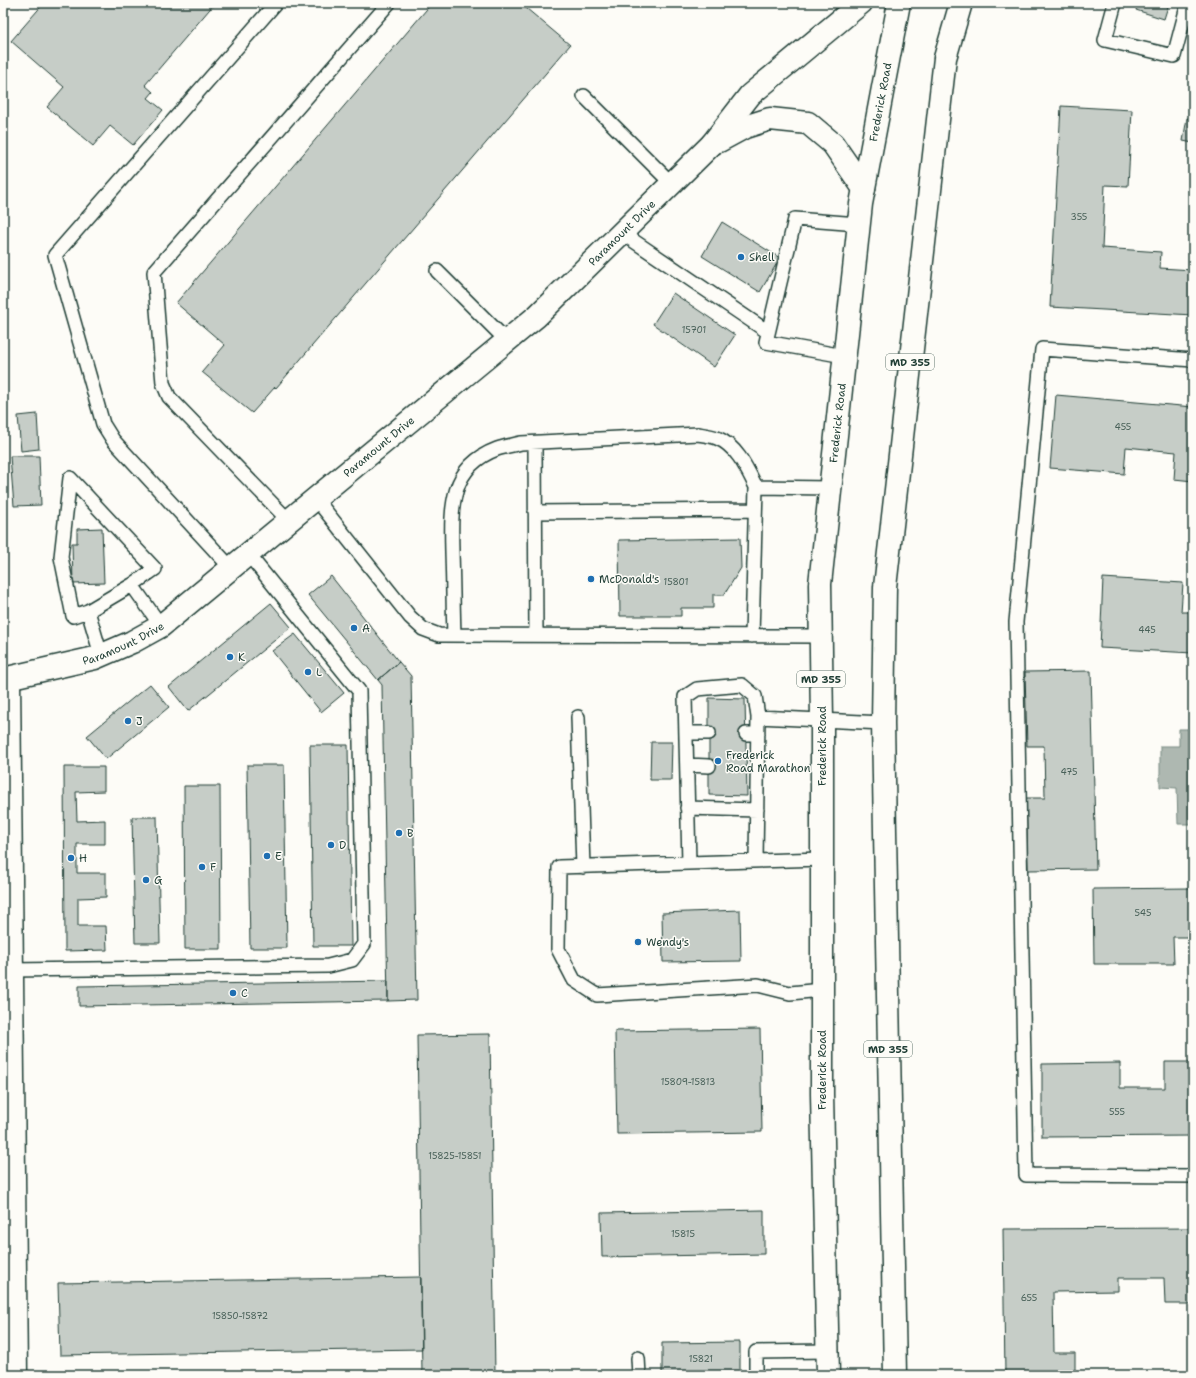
<svg xmlns="http://www.w3.org/2000/svg" width="1196" height="1378" font-family="'Shantell Sans',sans-serif">
	<rect width="100%" height="100%" fill="#fdfcf7"/>
	<filter id="ink" filterUnits="userSpaceOnUse"><feTurbulence type="fractalNoise" baseFrequency=".025" numOctaves="2"/><feDisplacementMap in="SourceGraphic" scale="8" xChannelSelector="R" yChannelSelector="G"/><feConvolveMatrix kernelMatrix="1 2 1 2 8 2 1 2 1" color-interpolation-filters="sRGB"/></filter>
	<g filter="url(#ink)">
		<path fill="#aeb8b1" stroke="#75877f" d="M 1179,729 L 1193,729 L 1193,824 L 1178,824 L 1177,788 L 1160,787 L 1160,746 L 1179,746 Z"/>
		<path fill="#c6cdc7" stroke="#1f3d34" d="M 44,3 L 215,3 L 145,85 L 153,92 L 148,98 L 163,110 L 133,145 L 110,126 L 93,146 L 47,107 L 64,87 L 11,41 Z
			M 432,3 L 520,3 L 570,45 L 276,388 L 275,387 L 252,413 L 202,372 L 225,345 L 176,303 Z
			M 1138,3 L 1169,3 L 1164,19 L 1136,10 Z
			M 1061,106 L 1132,110 L 1128,186 L 1105,185 L 1102,248 L 1161,252 L 1160,268 L 1193,270 L 1193,315 L 1050,307 Z
			M 1187,118 L 1193,120 L 1193,143 L 1183,141 Z
			M 722,222 L 780,258 L 760,292 L 702,256 Z
			M 673,293 L 735,335 L 714,367 L 653,324 Z
			M 1056,395 L 1193,407 L 1193,481 L 1174,479 L 1176,452 L 1126,447 L 1124,474 L 1050,468 Z
			M 37,414 L 39,449 L 21,451 L 18,416 Z
			M 10,456 L 39,456 L 41,505 L 14,506 Z
			M 102,528 L 104,583 L 73,584 L 72,543 L 77,543 L 77,529 Z
			M 740,538 L 741,568 L 724,595 L 713,595 L 713,608 L 681,608 L 681,616 L 620,616 L 619,540 Z
			M 331,576 L 399,662 L 378,680 L 308,595 Z
			M 1103,578 L 1183,583 L 1181,612 L 1193,612 L 1193,653 L 1100,648 Z
			M 271,603 L 291,627 L 188,711 L 169,687 Z
			M 295,634 L 344,693 L 321,712 L 272,651 Z
			M 399,662 L 411,676 L 417,1000 L 388,1001 L 382,685 L 378,680 Z
			M 1091,671 L 1096,869 L 1028,870 L 1026,798 L 1045,798 L 1044,746 L 1027,746 L 1025,672 Z
			M 150,684 L 169,707 L 106,759 L 87,736 Z
			M 709,698 L 745,699 L 747,796 L 709,795 Z
			M 651,742 L 672,742 L 671,780 L 650,780 Z
			M 310,745 L 348,745 L 351,946 L 313,946 Z
			M 247,765 L 284,765 L 287,948 L 250,948 Z
			M 64,767 L 104,767 L 104,791 L 76,792 L 77,821 L 105,820 L 105,844 L 77,844 L 77,873 L 106,873 L 106,897 L 78,898 L 78,926 L 106,926 L 107,950 L 65,951 Z
			M 184,786 L 220,786 L 221,949 L 185,949 Z
			M 132,817 L 157,817 L 160,943 L 135,943 Z
			M 1193,888 L 1193,937 L 1173,937 L 1174,964 L 1094,964 L 1093,889 Z
			M 740,910 L 741,961 L 663,962 L 662,913 Z
			M 388,981 L 388,1001 L 79,1006 L 79,986 Z
			M 760,1029 L 762,1132 L 617,1134 L 615,1031 Z
			M 490,1034 L 495,1375 L 422,1375 L 417,1035 Z
			M 1165,1062 L 1193,1062 L 1193,1136 L 1042,1137 L 1042,1064 L 1120,1063 L 1120,1088 L 1165,1088 Z
			M 764,1210 L 764,1254 L 602,1257 L 601,1213 Z
			M 1193,1228 L 1193,1304 L 1165,1304 L 1164,1278 L 1118,1278 L 1118,1291 L 1053,1292 L 1054,1353 L 1075,1353 L 1075,1375 L 1005,1375 L 1003,1229 Z
			M 421,1277 L 422,1349 L 60,1355 L 58,1283 Z
			M 740,1342 L 740,1375 L 662,1375 L 662,1343 Z"/>
		<g fill="none" stroke-linecap="round" stroke-linejoin="round">
			<g stroke="#1f3d34" stroke-width="16">
				<path id="service" d="M 1115,3 L 1105,40 L 1174,56 L 1188,3
					M 584,96 L 672,184
					M 622,233 L 768,332
					M 437,271 L 507,341
					M 844,356 L 766,342 L 795,219 L 858,224
					M 1193,360 L 1042,349 L 1016,622 L 1026,1175 L 1193,1176
					M 535,443 L 536,635
					M 316,499 L 410,617 L 423,629 L 439,635 L 820,636
					M 535,512 L 754,510
					M 289,521 L 169,397 L 163,383 L 154,272 L 389,3
					M 232,569 L 113,440 L 103,424 L 55,255 L 276,3
					M 132,585 L 88,611 L 73,616 L 61,557 L 70,478 L 155,569 L 132,585 L 161,626
					M 88,611 L 101,655
					M 454,635 C 453,607 453,580 452,552 C 451,509 449,467 497,449 C 505,446 514,445 521,443 L 698,434 C 704,435 712,436 717,438 C 737,446 747,469 756,487 L 830,488
					M 752,636 L 756,487
					M 578,717 L 583,867
					M 687,733 L 709,733
					M 746,734 L 758,734
					M 687,765 L 709,766
					M 687,808 L 757,810
					M 822,859 L 559,867 L 558,949 L 574,980 L 597,995 L 758,985 L 790,993 L 822,990
					M 756,861 L 758,717
					M 689,863 L 685,697 L 697,689 L 742,685 L 755,696 L 758,717 L 883,723
					M 12,970 L 328,966 L 352,960 L 364,944 L 359,691 L 249,555
					M 638,1358 L 639,1375
					M 756,1375 L 756,1352 L 828,1351"/>
			</g>
			<g stroke="#1f3d34" stroke-width="25">
				<g id="minor">
					<path id="s1" d="M 3,679 L 95,658 L 132,642 L 161,626 L 537,316 L 712,144"/>
					<path d="M 9,679 L 16,1375"/>
				</g>
			</g>
			<g stroke="#1f3d34" stroke-width="25">
				<g id="primary">
					<path d="M 719,141 L 745,127 L 770,119 L 808,123 L 833,144 L 864,189"/>
					<path d="M 712,144 L 750,95 L 861,3"/>
					<path id="s2" d="M 828,1375 L 822,1094 L 822,721 L 820,584 L 861,204 L 899,3"/>
					<path d="M 895,1375 L 883,723 L 885,587 L 945,58 L 961,3"/>
				</g>
			</g>
			<use href="#service" stroke="#fdfcf7" stroke-width="13"/>
			<use href="#minor" stroke="#fdfcf7" stroke-width="22"/>
			<use href="#primary" stroke="#fdfcf7" stroke-width="22"/>
		</g>
	</g>
	<g fill="#1f6fb2" stroke="#fdfcf7" stroke-width="1.5">
		<circle cx="741" cy="257" r="4"/>
		<circle cx="591" cy="579" r="4"/>
		<circle cx="354" cy="628" r="4"/>
		<circle cx="230" cy="657" r="4"/>
		<circle cx="308" cy="672" r="4"/>
		<circle cx="128" cy="721" r="4"/>
		<circle cx="718" cy="761" r="4"/>
		<circle cx="399" cy="833" r="4"/>
		<circle cx="331" cy="845" r="4"/>
		<circle cx="267" cy="856" r="4"/>
		<circle cx="71" cy="858" r="4"/>
		<circle cx="202" cy="867" r="4"/>
		<circle cx="146" cy="880" r="4"/>
		<circle cx="638" cy="942" r="4"/>
		<circle cx="233" cy="993" r="4"/>
	</g>
	<g text-anchor="middle" stroke-width="3" stroke-linejoin="round" paint-order="stroke">
		<g font-size="9" fill="#496159">
			<text x="1079" y="220">355</text>
			<text x="694" y="333">15701</text>
			<text x="1123" y="430">455</text>
			<text x="676" y="585">15801</text>
			<text x="1147" y="633">445</text>
			<text x="1069" y="775">475</text>
			<text x="1143" y="916">545</text>
			<text x="688" y="1085">15809-15813</text>
			<text x="1117" y="1115">555</text>
			<text x="455" y="1159">15825-15851</text>
			<text x="683" y="1237">15815</text>
			<text x="1029" y="1301">655</text>
			<text x="240" y="1319">15850-15872</text>
			<text x="701" y="1362">15821</text>
		</g>
		<g fill="#fdfcf7" stroke="#62766e" stroke-width="1">
			<rect x="886" y="354" width="48" height="16" rx="3"/>
			<rect x="797" y="671" width="48" height="16" rx="3"/>
			<rect x="864" y="1041" width="48" height="16" rx="3"/>
		</g>
		<g font-size="10" font-weight="bold" fill="#1f3d34">
			<text x="910" y="366">MD 355</text>
			<text x="821" y="683">MD 355</text>
			<text x="888" y="1053">MD 355</text>
		</g>
		<g font-size="11" fill="#1f3d34" stroke="#fdfcf7">
			<text dy="4" stroke="none"><textPath href="#s2" startOffset="1277">Frederick Road</textPath></text>
			<text dy="4" stroke="none"><textPath href="#s1" startOffset="774">Paramount Drive</textPath></text>
			<text dy="4" stroke="none"><textPath href="#s2" startOffset="953">Frederick Road</textPath></text>
			<text dy="4" stroke="none"><textPath href="#s1" startOffset="450">Paramount Drive</textPath></text>
			<text dy="4" stroke="none"><textPath href="#s1" startOffset="126">Paramount Drive</textPath></text>
			<text transform="translate(822 746) rotate(-90)" y="4">Frederick Road</text>
			<text transform="translate(822 1070) rotate(-90)" y="4">Frederick Road</text>
		</g>
		<g font-size="11" fill="#1f3d34" stroke="#fdfcf7" text-anchor="start">
			<text x="749" y="261">Shell</text>
			<text x="599" y="583">McDonald's</text>
			<text x="362" y="632">A</text>
			<text x="238" y="661">K</text>
			<text x="316" y="676">L</text>
			<text x="136" y="725">J</text>
			<text x="726" y="759">Frederick<tspan x="726" dy="13">Road Marathon</tspan></text>
			<text x="407" y="837">B</text>
			<text x="339" y="849">D</text>
			<text x="275" y="860">E</text>
			<text x="79" y="862">H</text>
			<text x="210" y="871">F</text>
			<text x="154" y="884">G</text>
			<text x="646" y="946">Wendy's</text>
			<text x="241" y="997">C</text>
		</g>
	</g>
	<rect width="1196" height="1378" fill="none" stroke="#fdfcf7" stroke-width="16"/>
	<rect x="8" y="8" width="1180" height="1362" fill="none" stroke="#1f3d34" stroke-width="1.5" filter="url(#ink)"/>
</svg>
